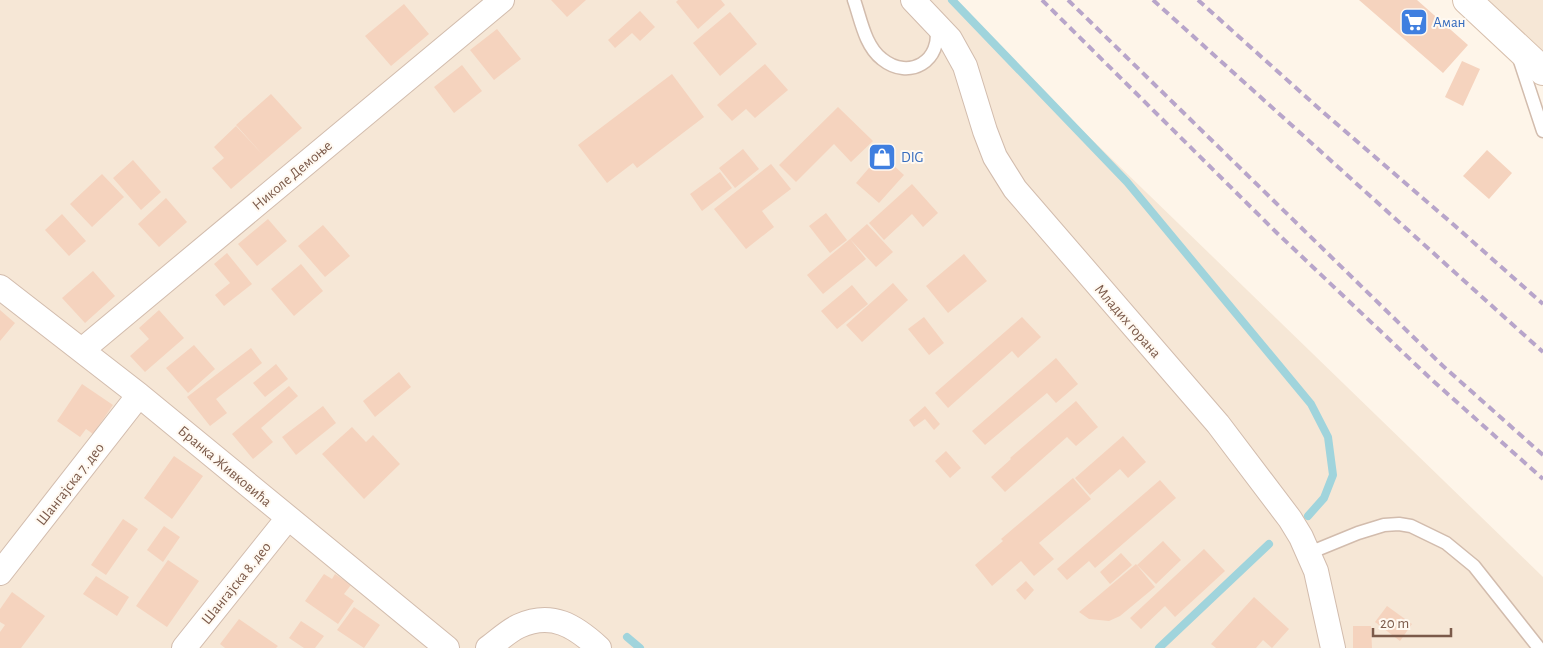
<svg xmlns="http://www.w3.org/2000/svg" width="1543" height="648" font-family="'Alegreya Sans',sans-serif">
	<rect width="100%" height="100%" fill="#fef5e9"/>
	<path fill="#f6e7d6" d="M 0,0 L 948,0 L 1543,577 L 1543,648 L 0,648 Z
		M 1489,0 L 1543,0 L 1543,51 Z"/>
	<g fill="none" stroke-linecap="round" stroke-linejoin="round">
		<path stroke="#a0d4dc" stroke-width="8" d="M 952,0 L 1127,182 L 1311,404 L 1328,437 L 1333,475 L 1324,498 L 1308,516
			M 627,637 L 640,648
			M 1159,648 L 1269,544"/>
	</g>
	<path fill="#f5d3be" d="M 551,0 L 586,0 L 567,17 Z
		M 678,0 L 721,0 L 725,5 L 698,29 L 676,2 Z
		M 1359,0 L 1417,0 L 1468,45 L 1443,73 Z
		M 404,4 L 429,34 L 391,66 L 365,36 Z
		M 640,11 L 655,27 L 640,41 L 632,33 L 615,48 L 608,40 Z
		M 730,12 L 757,44 L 720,76 L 693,43 Z
		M 497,29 L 521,59 L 494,80 L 470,50 Z
		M 1462,61 L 1480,69 L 1463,106 L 1445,97 Z
		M 765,64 L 788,90 L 755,118 L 746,109 L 732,121 L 717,105 Z
		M 462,65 L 482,91 L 454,113 L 434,87 Z
		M 672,74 L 704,117 L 637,168 L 633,163 L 607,183 L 578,145 Z
		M 271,94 L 302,128 L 231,189 L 212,168 L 224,158 L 214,147 L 236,126 L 262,154 L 236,125 Z
		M 838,107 L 873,141 L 851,162 L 834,144 L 796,182 L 779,165 Z
		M 743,149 L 759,169 L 735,188 L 719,168 Z
		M 1487,150 L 1512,173 L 1489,199 L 1463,176 Z
		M 881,154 L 904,175 L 879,203 L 856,183 Z
		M 133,160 L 161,192 L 141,210 L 113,178 Z
		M 771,164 L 791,189 L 762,211 L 774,227 L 746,249 L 714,209 Z
		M 720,172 L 732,188 L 702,211 L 690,194 Z
		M 102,174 L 124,197 L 92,227 L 70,204 Z
		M 912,184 L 938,213 L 923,227 L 912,214 L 884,240 L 869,223 Z
		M 166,198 L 187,222 L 159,247 L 138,224 Z
		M 826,213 L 847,240 L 830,253 L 809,226 Z
		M 62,214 L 86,241 L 69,256 L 45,230 Z
		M 268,219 L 287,241 L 257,266 L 238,244 Z
		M 867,224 L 893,252 L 876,267 L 850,239 Z
		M 323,225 L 350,256 L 325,277 L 298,246 Z
		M 850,239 L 866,259 L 823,294 L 807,275 Z
		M 227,253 L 252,284 L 224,306 L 215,295 L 230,283 L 214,264 Z
		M 964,254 L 987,281 L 948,313 L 926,286 Z
		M 301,264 L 323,291 L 294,316 L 271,289 Z
		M 93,271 L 115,296 L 85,323 L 62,298 Z
		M 893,283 L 908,300 L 862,342 L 846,325 Z
		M 852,285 L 868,304 L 837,329 L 821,311 Z
		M 0,310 L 15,323 L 0,341 Z
		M 159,310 L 184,338 L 145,372 L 130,356 L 149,339 L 139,328 Z
		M 924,317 L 944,343 L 929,355 L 908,329 Z
		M 1022,317 L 1041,337 L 1018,358 L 1012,351 L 948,408 L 935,393 Z
		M 194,345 L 215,369 L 188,393 L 166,368 Z
		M 251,348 L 262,363 L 216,399 L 227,413 L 210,426 L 187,397 Z
		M 1056,358 L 1078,384 L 1056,403 L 1047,393 L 985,445 L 972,431 Z
		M 276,364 L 288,379 L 265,397 L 253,383 Z
		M 399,372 L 411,387 L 375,417 L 363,401 Z
		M 82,384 L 113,405 L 93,434 L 86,429 L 80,437 L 57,421 Z
		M 289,386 L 298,396 L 261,428 L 273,442 L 253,459 L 232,434 Z
		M 1076,401 L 1098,427 L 1076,446 L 1067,437 L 1005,492 L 991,477 L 1011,459 L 1010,458 Z
		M 323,406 L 336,423 L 296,455 L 282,437 Z
		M 925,406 L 940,424 L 934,430 L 925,419 L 914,427 L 909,420 Z
		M 352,427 L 366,442 L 373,435 L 400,464 L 364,499 L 322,454 Z
		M 1123,436 L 1146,462 L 1128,478 L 1120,469 L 1090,495 L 1075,478 Z
		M 946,451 L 961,468 L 950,478 L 935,461 Z
		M 174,456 L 203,476 L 172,519 L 144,498 Z
		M 1073,478 L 1091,499 L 1039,543 L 1054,559 L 1034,576 L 1021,561 L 992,586 L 975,565 L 1003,541 L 1001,539 Z
		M 1160,480 L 1176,498 L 1095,568 L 1089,561 L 1067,580 L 1057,569 Z
		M 123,519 L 138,529 L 106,575 L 91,565 Z
		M 164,526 L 180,537 L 163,562 L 147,550 Z
		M 1163,541 L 1181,560 L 1156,584 L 1137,565 Z
		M 1204,549 L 1225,571 L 1175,617 L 1165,606 L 1141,629 L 1130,618 Z
		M 1121,553 L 1132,565 L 1110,584 L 1100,572 Z
		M 168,560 L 199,581 L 167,627 L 136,606 Z
		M 1136,564 L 1155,587 L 1120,616 L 1109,621 L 1089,619 L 1079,612 Z
		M 324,574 L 332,579 L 335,574 L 351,585 L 344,594 L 354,601 L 338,624 L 305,601 Z
		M 96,576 L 129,597 L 117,616 L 83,594 Z
		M 1026,581 L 1034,590 L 1025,600 L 1016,590 Z
		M 12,592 L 45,616 L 21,648 L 0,648 L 0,632 L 5,625 L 0,622 L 0,609 Z
		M 1254,597 L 1289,629 L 1272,648 L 1263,640 L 1256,648 L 1216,648 L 1211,644 Z
		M 1387,606 L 1412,624 L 1400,641 L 1375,622 Z
		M 354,607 L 380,625 L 364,648 L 337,630 Z
		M 239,619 L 278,646 L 276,648 L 225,648 L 220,644 Z
		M 301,621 L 324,636 L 315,648 L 304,648 L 289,638 Z
		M 1353,626 L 1371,626 L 1372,648 L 1353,648 Z"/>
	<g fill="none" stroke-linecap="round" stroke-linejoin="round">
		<g stroke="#d2bcad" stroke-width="15">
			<path id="lane" d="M 854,0 C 861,20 865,46 882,59 C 909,81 943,61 936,26
				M 1518,55 L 1543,131
				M 1309,553 L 1358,533 L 1384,525 L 1399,524 L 1411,526 L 1446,543 L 1474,566 L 1539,648"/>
		</g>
		<g stroke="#d2bcad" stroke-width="26">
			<path id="street" d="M 913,0 L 950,39 L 965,66 L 985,131 L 995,157 L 1015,189 L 1218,424 L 1290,519 L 1301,537 L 1316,571 L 1333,648
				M 0,287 L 139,395 L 447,648
				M 82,350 L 502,0
				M 0,573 L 139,395
				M 184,648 L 288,518
				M 488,648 C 498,641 508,631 519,626 C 552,611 575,626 599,648"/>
		</g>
		<g stroke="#d7bfac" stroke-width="30">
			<path id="secondary" d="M 1467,0 L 1543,71"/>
		</g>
		<use href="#lane" stroke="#fff" stroke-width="12"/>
		<use href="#street" stroke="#fff" stroke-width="24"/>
		<use href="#secondary" stroke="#fff" stroke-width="28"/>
		<path stroke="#b8a5ca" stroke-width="4" stroke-dasharray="8 5" stroke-linecap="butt" d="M 1042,0 L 1277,233 L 1431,379 L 1543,479
			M 1068,0 L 1443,366 L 1543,455
			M 1153,0 L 1543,352
			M 1198,0 L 1324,113 L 1454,225 L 1543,304"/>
	</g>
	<defs>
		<g id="supermarket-square" transform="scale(1.4375)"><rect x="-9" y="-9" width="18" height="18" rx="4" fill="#3f7fe0" stroke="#fff9f1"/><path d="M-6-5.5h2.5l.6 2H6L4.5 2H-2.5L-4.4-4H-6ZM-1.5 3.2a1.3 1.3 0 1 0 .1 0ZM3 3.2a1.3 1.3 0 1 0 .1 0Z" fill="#fff"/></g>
		<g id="shop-square" transform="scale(1.4375)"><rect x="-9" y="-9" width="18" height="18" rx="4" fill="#3f7fe0" stroke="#fff9f1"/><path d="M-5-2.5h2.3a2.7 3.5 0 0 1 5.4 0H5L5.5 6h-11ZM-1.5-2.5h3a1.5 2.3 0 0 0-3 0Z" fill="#fff"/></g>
	</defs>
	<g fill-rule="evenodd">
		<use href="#supermarket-square" x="1414" y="22"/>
		<use href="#shop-square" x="882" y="157"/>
	</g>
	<g text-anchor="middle" stroke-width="4" stroke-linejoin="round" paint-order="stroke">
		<g font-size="15" fill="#366cbe" stroke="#fff9f1" text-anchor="start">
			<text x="1433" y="27">Аман</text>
			<text x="901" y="162">DIG</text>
		</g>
		<g font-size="15" fill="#7b5a4a" stroke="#fff9f1">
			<text transform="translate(292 175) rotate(-40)" y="5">Николе Демоње</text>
			<text transform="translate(1128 321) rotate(49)" y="5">Младих горана</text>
			<text transform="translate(225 466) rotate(40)" y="5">Бранка Живковића</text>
			<text transform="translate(70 484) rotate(-52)" y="5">Шангајска 7. део</text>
			<text transform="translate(236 583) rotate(-51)" y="5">Шангајска 8. део</text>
		</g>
	</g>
	<path d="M1373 628v8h78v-8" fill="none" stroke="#7b5a4a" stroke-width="2.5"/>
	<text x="1380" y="628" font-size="15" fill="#7b5a4a" stroke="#fff9f1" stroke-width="4" paint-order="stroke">20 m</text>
</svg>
